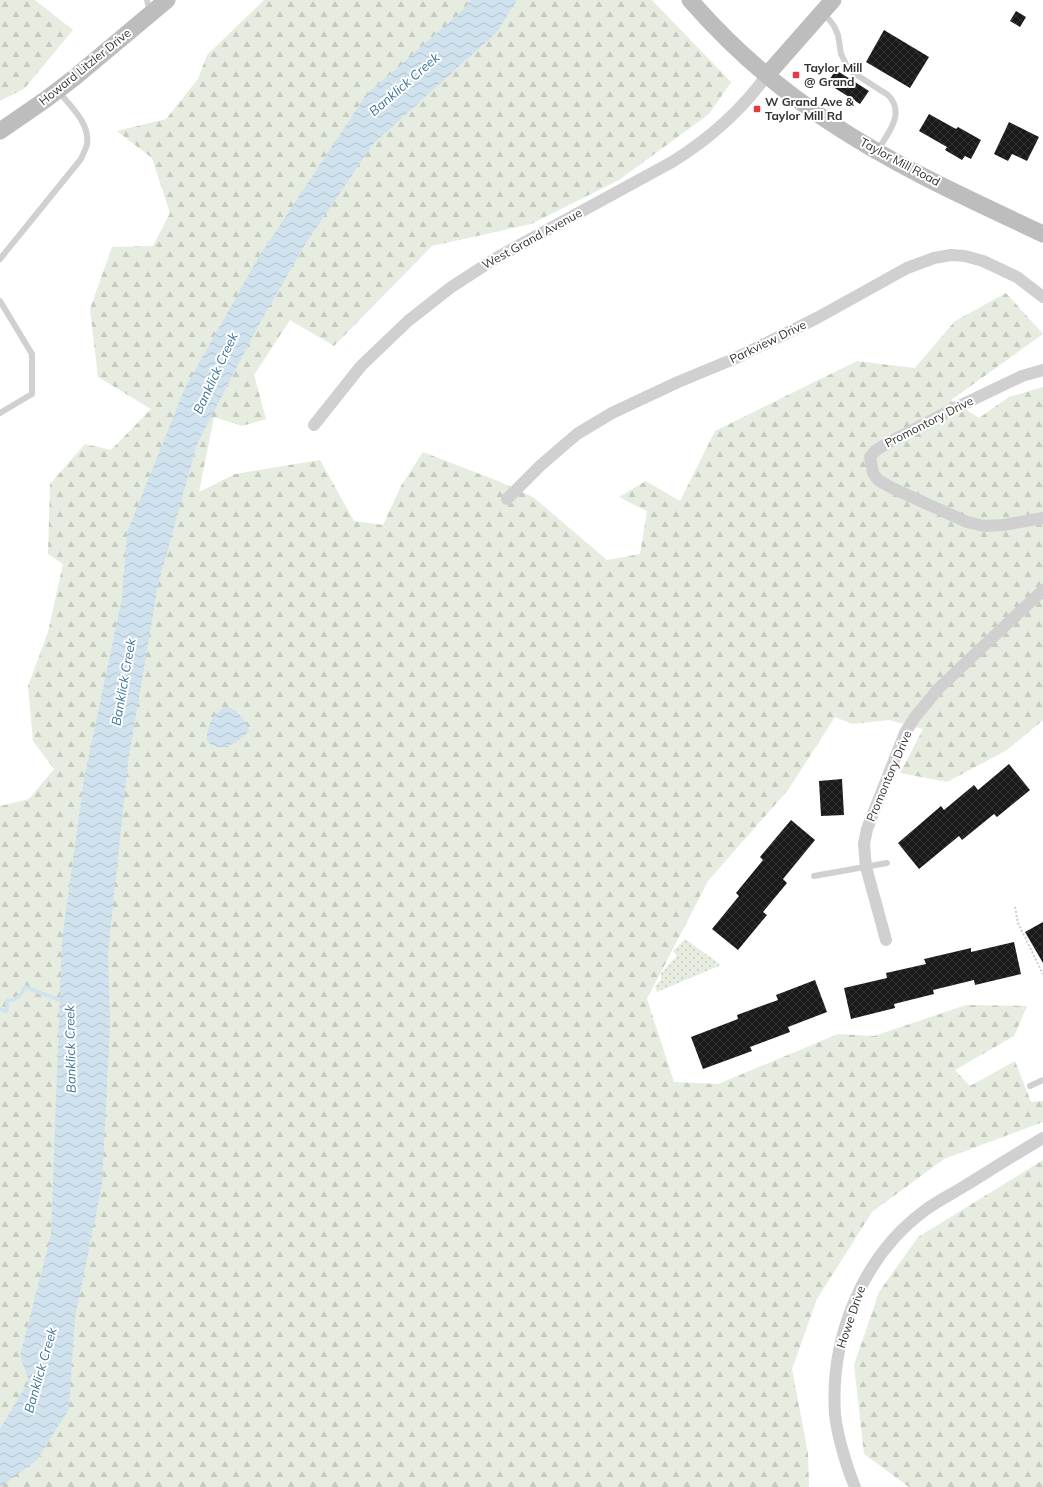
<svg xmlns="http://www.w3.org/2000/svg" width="1043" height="1487" font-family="Mulish,sans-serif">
	<defs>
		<pattern id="forest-firs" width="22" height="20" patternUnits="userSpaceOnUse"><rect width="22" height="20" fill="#e6ecdf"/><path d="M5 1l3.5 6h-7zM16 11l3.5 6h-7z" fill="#c6cbc0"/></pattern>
		<pattern id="park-dots" width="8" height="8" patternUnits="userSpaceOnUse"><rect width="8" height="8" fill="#e6ecdf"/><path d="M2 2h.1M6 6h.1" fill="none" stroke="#c6cbc0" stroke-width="1.8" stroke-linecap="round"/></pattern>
		<pattern id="water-waves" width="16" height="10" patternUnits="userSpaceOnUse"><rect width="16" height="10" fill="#cfe2ee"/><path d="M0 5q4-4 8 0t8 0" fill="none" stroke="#b2c2cd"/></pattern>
		<pattern id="building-cross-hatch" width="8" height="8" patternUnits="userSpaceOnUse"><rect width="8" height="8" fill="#1a1a1a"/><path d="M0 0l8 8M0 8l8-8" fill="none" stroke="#333"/></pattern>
	</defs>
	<rect width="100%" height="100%" fill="#fff"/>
	<path fill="url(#forest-firs)" d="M 0,0 L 35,0 L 73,30 L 24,89 L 0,101 Z
		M 264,0 L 652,0 L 731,82 L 709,114 L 619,180 L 531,224 L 432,246 L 334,346 L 290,320 L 254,375 L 266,419 L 242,426 L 214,417 L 199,492 L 235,474 L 320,460 L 354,521 L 383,525 L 401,486 L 423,452 L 498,481 L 533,497 L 607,560 L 640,554 L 647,511 L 619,497 L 646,481 L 680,501 L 715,431 L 857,361 L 915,368 L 955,321 L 1006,293 L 1043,334 L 951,400 L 979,418 L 1009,397 L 1043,387 L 1043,720 L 1007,750 L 947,782 L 900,773 L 923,729 L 889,720 L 852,724 L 835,717 L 788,790 L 708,881 L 647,999 L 674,1082 L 718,1084 L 838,1034 L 874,1036 L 966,1005 L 1027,1006 L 1014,1036 L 955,1070 L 970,1086 L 1015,1061 L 1031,1102 L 1043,1101 L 1043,1122 L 944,1159 L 872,1212 L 817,1299 L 792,1369 L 808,1453 L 809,1487 L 0,1487 L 0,806 L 29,799 L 54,769 L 33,741 L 28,686 L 48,632 L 63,564 L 48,554 L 50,484 L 85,444 L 111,450 L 151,409 L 98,377 L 90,309 L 112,247 L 153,246 L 170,213 L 152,158 L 117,131 L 166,119 L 198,79 L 207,55 Z
		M 1043,1160 L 1043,1487 L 909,1487 L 864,1454 L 854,1365 L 879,1292 L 918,1237 Z"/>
	<path fill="url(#park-dots)" d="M 685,939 L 721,965 L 657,992 L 655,986 L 661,980 L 661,973 L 677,956 L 673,951 Z"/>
	<path fill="url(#water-waves)" d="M 471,0 L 517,0 L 496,33 L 373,144 L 304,246 L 257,328 L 197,444 L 158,585 L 128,762 L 108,953 L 110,1025 L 102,1185 L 75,1317 L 69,1409 L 36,1461 L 0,1487 L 0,1429 L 29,1381 L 20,1356 L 51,1235 L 62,940 L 84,779 L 122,598 L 127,533 L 185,388 L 257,260 L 366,95 L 463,10 Z
		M 226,707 C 236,708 247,721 249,731 C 240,742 219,755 207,741 C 206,728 213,712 226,707 Z"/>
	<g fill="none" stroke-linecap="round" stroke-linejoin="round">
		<path stroke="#cfe2ee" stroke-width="3.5" d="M 0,1009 L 5,1011 L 7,1011 L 7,1000 L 14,1000 L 21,994 L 25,987 L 60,1000"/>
	</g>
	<path fill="url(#building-cross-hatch)" d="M 1016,11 L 1026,17 L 1020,27 L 1010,21 Z
		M 884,30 L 929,57 L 910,88 L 866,62 Z
		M 836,70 L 869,91 L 860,104 L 827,83 Z
		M 929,114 L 956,129 L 958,127 L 981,140 L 971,159 L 965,156 L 962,160 L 945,150 L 947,147 L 919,131 Z
		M 1009,122 L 1039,137 L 1027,161 L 1012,154 L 1008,161 L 994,154 Z
		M 1009,764 L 1030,790 L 997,817 L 994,814 L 962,840 L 959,836 L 919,869 L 898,843 L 941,806 L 944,810 L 974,785 L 978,790 Z
		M 842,779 L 844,815 L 821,816 L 819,781 Z
		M 791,820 L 815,840 L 783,879 L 787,883 L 763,912 L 767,915 L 738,950 L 712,929 L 739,896 L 736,893 L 763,860 L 760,857 Z
		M 1043,922 L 1043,963 L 1025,932 Z
		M 1014,942 L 1021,974 L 975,985 L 974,980 L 933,990 L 934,994 L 894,1004 L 895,1008 L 851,1019 L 844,988 L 887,978 L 886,973 L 926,964 L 924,959 L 971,948 L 971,952 Z
		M 815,980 L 827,1012 L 788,1027 L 790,1032 L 750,1047 L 752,1051 L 703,1069 L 691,1037 L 738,1019 L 737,1015 L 778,1000 L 776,995 Z"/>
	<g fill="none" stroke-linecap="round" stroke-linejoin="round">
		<path stroke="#cdcdcd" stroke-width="2" stroke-dasharray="2 2" stroke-linecap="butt" d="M 1015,907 L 1018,923 L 1043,974"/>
		<path stroke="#d0d0d0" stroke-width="6" d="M 147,0 L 150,12
			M 824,13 L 834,26 L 838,35 L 841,54 L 849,70 L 888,95 C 906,113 888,133 878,150
			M 0,259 L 81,159 C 83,154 86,149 87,144 C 90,123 71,107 59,92
			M 0,301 L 32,354 L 32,394 L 0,413
			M 814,876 L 887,863
			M 1030,1086 L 1043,1080"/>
		<path stroke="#d0d0d0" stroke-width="12" d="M 1043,370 L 1022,376 L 949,411 L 884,445 L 875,451 L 870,457 L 873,473 L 878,480 L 892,488 L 967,522 L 984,526 L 1003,525 L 1043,518
			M 314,425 L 361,366 L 408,321 L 450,288 L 496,258 L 672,162 C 709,139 741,111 767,75
			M 507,499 L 541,465 L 577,434 L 612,413 L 678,382 L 736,358 L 817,318 L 907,268 L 934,258 L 951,255 L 965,256 L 983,261 L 1017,277 L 1043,297
			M 886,940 L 866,867 L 864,844 L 867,829 L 905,733 L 915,717 L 938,689 L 1043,590
			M 855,1487 C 847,1468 837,1435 835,1414 C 830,1338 862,1257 924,1211 C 936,1202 950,1195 963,1187 C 989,1171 1016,1154 1043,1138"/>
		<path stroke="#bdbdbd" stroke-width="17" d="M 690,0 C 731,47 779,89 831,123 C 897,167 971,200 1043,234
			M 767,75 L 833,0
			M 0,131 L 45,100 L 74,78 L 167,0"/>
	</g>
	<g fill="#e63946" stroke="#fff" stroke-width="1.5">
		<rect x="792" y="71" width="8" height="8" rx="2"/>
		<rect x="753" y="105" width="8" height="8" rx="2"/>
	</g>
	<g text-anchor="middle" stroke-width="4" stroke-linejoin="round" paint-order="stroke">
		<g font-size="12" fill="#333" stroke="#fff">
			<text transform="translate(85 67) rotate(-39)" y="4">Howard Litzler Drive</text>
			<text transform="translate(900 162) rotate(28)" y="4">Taylor Mill Road</text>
			<text transform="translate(532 239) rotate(-29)" y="4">West Grand Avenue</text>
			<text transform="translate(768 342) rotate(-26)" y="4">Parkview Drive</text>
			<text transform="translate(929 422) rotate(-27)" y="4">Promontory Drive</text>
			<text transform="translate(889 776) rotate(-67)" y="4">Promontory Drive</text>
			<text transform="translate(851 1317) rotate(-71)" y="4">Howe Drive</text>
		</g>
		<g font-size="12" font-weight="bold" fill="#333" stroke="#fff" text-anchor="start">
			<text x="804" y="72">Taylor Mill<tspan x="804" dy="14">@ Grand</tspan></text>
			<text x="765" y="106">W Grand Ave &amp;<tspan x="765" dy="14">Taylor Mill Rd</tspan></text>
		</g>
		<g font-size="13" font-style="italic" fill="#3f7597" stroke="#fff">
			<text transform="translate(404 84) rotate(-41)" y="5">Banklick Creek</text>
			<text transform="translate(215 373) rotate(-65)" y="5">Banklick Creek</text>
			<text transform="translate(123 682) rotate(-80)" y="5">Banklick Creek</text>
			<text transform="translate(70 1049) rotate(-91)" y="5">Banklick Creek</text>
			<text transform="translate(40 1370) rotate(-74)" y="5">Banklick Creek</text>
		</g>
	</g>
</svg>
